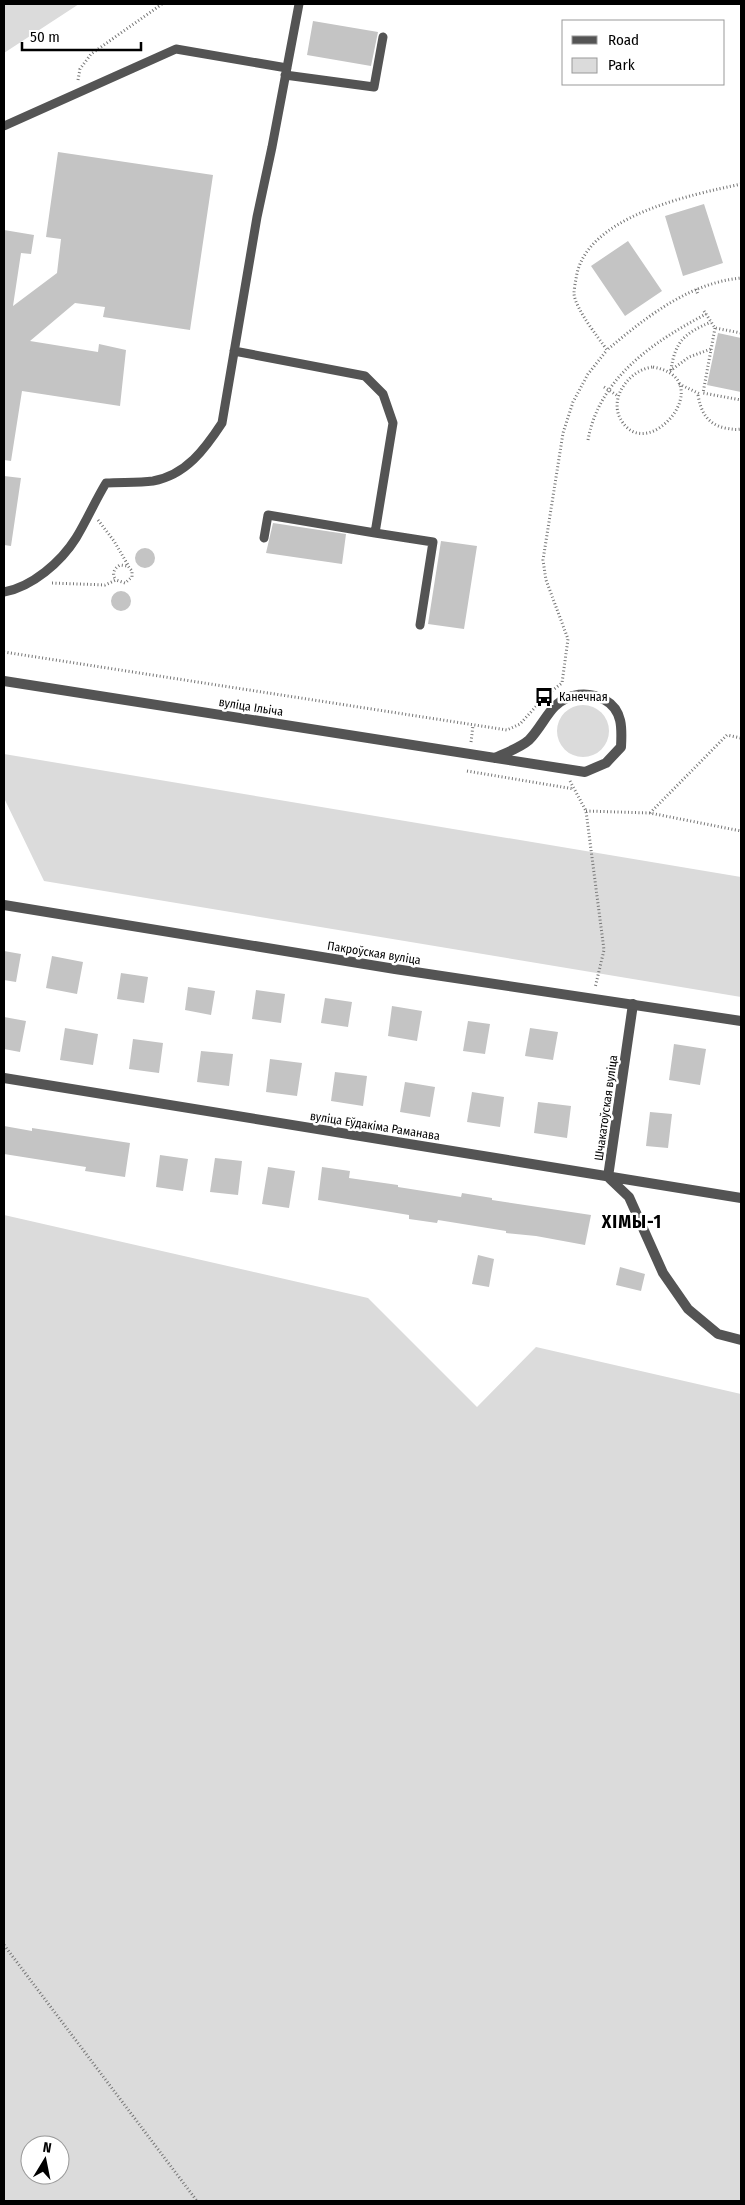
<svg xmlns="http://www.w3.org/2000/svg" width="745" height="2205" font-family="'Fira Sans Condensed',sans-serif">
	<rect width="100%" height="100%" fill="#fff"/>
	<path fill="#dbdbdb" fill-rule="evenodd" d="M 4,4 L 79,4 L 4,53 Z
		M557 731a26 26 0 1 1 52 0a26 26 0 1 1-52 0Z
		M 4,754 L 741,877 L 741,997 L 44,881 L 4,798 Z
		M 4,1215 L 368,1298 L 477,1407 L 536,1347 L 741,1394 L 741,2201 L 4,2201 ZM 30,2145 L 60,2145 L 60,2175 L 30,2175 Z"/>
	<path fill="#c4c4c4" d="M 313,21 L 378,32 L 371,66 L 307,55 Z
		M 58,152 L 213,175 L 190,330 L 103,317 L 105,307 L 75,303 L 30,341 L 98,352 L 99,344 L 126,350 L 120,406 L 22,391 L 11,461 L 4,460 L 4,230 L 34,235 L 31,254 L 21,253 L 13,306 L 57,273 L 61,239 L 46,237 Z
		M 704,204 L 723,263 L 683,276 L 665,216 Z
		M 628,241 L 662,291 L 625,316 L 591,266 Z
		M 718,333 L 741,338 L 741,392 L 707,385 Z
		M 4,476 L 21,478 L 11,546 L 4,545 Z
		M 273,523 L 346,534 L 342,564 L 266,553 Z
		M 441,541 L 477,546 L 464,629 L 428,624 Z
		M135 558a10 10 0 1 1 20 0a10 10 0 1 1-20 0Z
		M111 601a10 10 0 1 1 20 0a10 10 0 1 1-20 0Z
		M 4,951 L 21,954 L 16,982 L 4,980 Z
		M 52,956 L 83,962 L 77,994 L 46,988 Z
		M 121,973 L 148,977 L 144,1003 L 117,999 Z
		M 188,987 L 215,991 L 211,1015 L 185,1010 Z
		M 256,990 L 285,994 L 281,1023 L 252,1019 Z
		M 325,998 L 352,1002 L 348,1027 L 321,1023 Z
		M 392,1006 L 422,1011 L 417,1041 L 388,1036 Z
		M 4,1017 L 26,1021 L 20,1052 L 4,1049 Z
		M 468,1021 L 490,1024 L 485,1054 L 463,1051 Z
		M 65,1028 L 98,1034 L 93,1065 L 60,1060 Z
		M 530,1028 L 558,1032 L 553,1060 L 525,1056 Z
		M 133,1039 L 163,1043 L 159,1073 L 129,1069 Z
		M 674,1044 L 706,1049 L 700,1085 L 669,1080 Z
		M 201,1051 L 233,1054 L 229,1086 L 197,1082 Z
		M 270,1059 L 302,1063 L 297,1096 L 266,1092 Z
		M 335,1072 L 367,1076 L 363,1106 L 331,1101 Z
		M 405,1082 L 435,1087 L 430,1117 L 400,1112 Z
		M 472,1092 L 504,1097 L 500,1127 L 467,1122 Z
		M 538,1102 L 571,1106 L 567,1138 L 534,1133 Z
		M 650,1112 L 672,1114 L 668,1148 L 646,1146 Z
		M 4,1126 L 32,1131 L 32,1128 L 130,1143 L 125,1177 L 85,1171 L 86,1167 L 4,1154 Z
		M 160,1155 L 188,1159 L 183,1191 L 156,1187 Z
		M 215,1158 L 242,1161 L 238,1195 L 210,1192 Z
		M 268,1167 L 295,1171 L 289,1208 L 262,1204 Z
		M 322,1167 L 350,1171 L 349,1178 L 398,1185 L 398,1187 L 461,1197 L 462,1193 L 492,1198 L 492,1200 L 591,1215 L 585,1245 L 536,1236 L 506,1233 L 506,1231 L 438,1220 L 437,1223 L 409,1219 L 409,1215 L 318,1200 Z
		M 478,1255 L 494,1259 L 489,1287 L 472,1284 Z
		M 620,1267 L 645,1274 L 641,1291 L 616,1285 Z"/>
	<g fill="none" stroke-linecap="round" stroke-linejoin="round">
		<path stroke="#767676" stroke-width="3" stroke-dasharray="1 2.5" stroke-linecap="butt" d="M 78,80 L 80,69 L 91,54 L 162,4
			M 741,184 C 691,195 584,216 576,279 C 575,284 574,290 574,294 C 576,310 598,337 607,350 C 646,317 689,283 741,278
			M 696,289 L 698,295
			M 704,311 L 715,328 L 741,333
			M 715,328 L 703,393 L 741,400
			M 653,367 C 722,379 646,469 620,418 C 609,396 631,369 653,367 Z
			M 671,370 C 675,341 685,333 711,322
			M 670,371 L 689,357 L 711,349
			M 679,384 L 700,394
			M 604,387 L 618,396
			M 698,395 C 701,412 707,424 725,428 C 731,429 736,430 741,429
			M 588,440 C 599,378 653,342 706,314
			M 98,520 L 114,541 L 128,565
			M 52,583 L 105,585 L 116,580 L 125,583 L 132,577 L 132,571 L 128,566 L 120,565 C 113,569 112,575 116,580
			M 4,652 L 507,730 L 520,724 L 541,701
			M 549,693 L 562,683 L 568,639 L 546,580 L 543,560 L 563,433 L 573,402 L 588,374 L 607,350
			M 471,742 L 473,725
			M 467,771 L 574,789
			M 570,781 L 586,811 L 604,950 L 595,988
			M 586,811 L 650,813 L 741,831
			M 650,813 L 727,735 L 741,738
			M 4,1945 L 197,2201"/>
		<path stroke="#545454" stroke-width="9" d="M 285,75 L 374,87 L 383,37
			M 4,126 L 176,49 L 287,68
			M 234,351 L 365,376 L 383,394 L 393,423 L 375,533 L 433,542 L 420,625
			M 264,538 L 268,515 L 375,533
			M 4,592 C 32,587 61,562 76,538 C 87,520 95,501 106,483 C 121,482 138,483 153,481 C 186,475 205,449 222,423 L 257,217 L 272,147 L 299,4"/>
		<path stroke="#545454" stroke-width="10" d="M 4,681 L 585,772 L 606,763 L 621,747 C 622,729 623,710 605,700 C 588,691 569,693 555,706 C 546,715 539,730 529,740 C 520,748 505,753 495,758
			M 633,1004 L 608,1177 L 629,1197 L 663,1273 L 688,1309 L 718,1334 L 741,1340
			M 4,1078 L 741,1198"/>
		<path stroke="#545454" stroke-width="10" d="M 4,905 L 395,969 L 741,1021"/>
	</g>
	<defs>
		<g id="bus-bare" transform="scale(1.5)"><path d="M-5-6H5V4H4V6H2V4H-2V6H-4V4H-5ZM-3.5-4V0h7V-4ZM-3.5 1.2v1.5H-2V1.2ZM2 1.2v1.5H3.5V1.2Z" fill="#000" stroke="#fff" stroke-width="2.5" paint-order="stroke"/></g>
	</defs>
	<g fill-rule="evenodd">
		<use href="#bus-bare" x="544" y="697"/>
	</g>
	<g text-anchor="middle" stroke-width="5" stroke-linejoin="round" paint-order="stroke">
		<g font-size="12" fill="#000" stroke="#fff" text-anchor="start">
			<text x="559" y="701">Канечная</text>
		</g>
		<g font-size="12" fill="#000" stroke="#fff">
			<text transform="translate(251 707) rotate(9)" y="4">вуліца Ільіча</text>
			<text transform="translate(374 953) rotate(9)" y="4">Пакроўская вуліца</text>
			<text transform="translate(606 1108) rotate(-82)" y="4">Шчакатоўская вуліца</text>
			<text transform="translate(375 1126) rotate(9)" y="4">вуліца Еўдакіма Раманава</text>
		</g>
		<g font-size="18" font-weight="bold" letter-spacing="1" fill="#000" stroke="#fff">
			<text x="632" y="1228">ХІМЫ-1</text>
		</g>
	</g>
	<rect width="745" height="2205" fill="none" stroke="#000000" stroke-width="10"/>
	<rect x="562" y="20" width="162" height="65" fill="#ffffff" stroke="#999999"/>
	<rect x="572" y="36" width="25" height="8" fill="#545454" stroke="#999999"/>
	<text x="608" y="45" font-size="15" fill="#000000">Road</text>
	<rect x="572" y="58" width="25" height="15" fill="#dbdbdb" stroke="#999999"/>
	<text x="608" y="70" font-size="15" fill="#000000">Park</text>
	<g transform="translate(45 2160) rotate(10)"><circle r="24" fill="#ffffff" stroke="#999999"/>
	<path d="M0-4L9 19L0 12L-9 19Z" fill="#000000"/>
	<text y="-8" font-size="14" font-weight="bold" text-anchor="middle" fill="#000000">N</text>
	</g>
	<path d="M22 42v8h119v-8" fill="none" stroke="#000000" stroke-width="2.5"/>
	<text x="30" y="42" font-size="15" fill="#000000" stroke="#ffffff" stroke-width="4" paint-order="stroke">50 m</text>
</svg>
